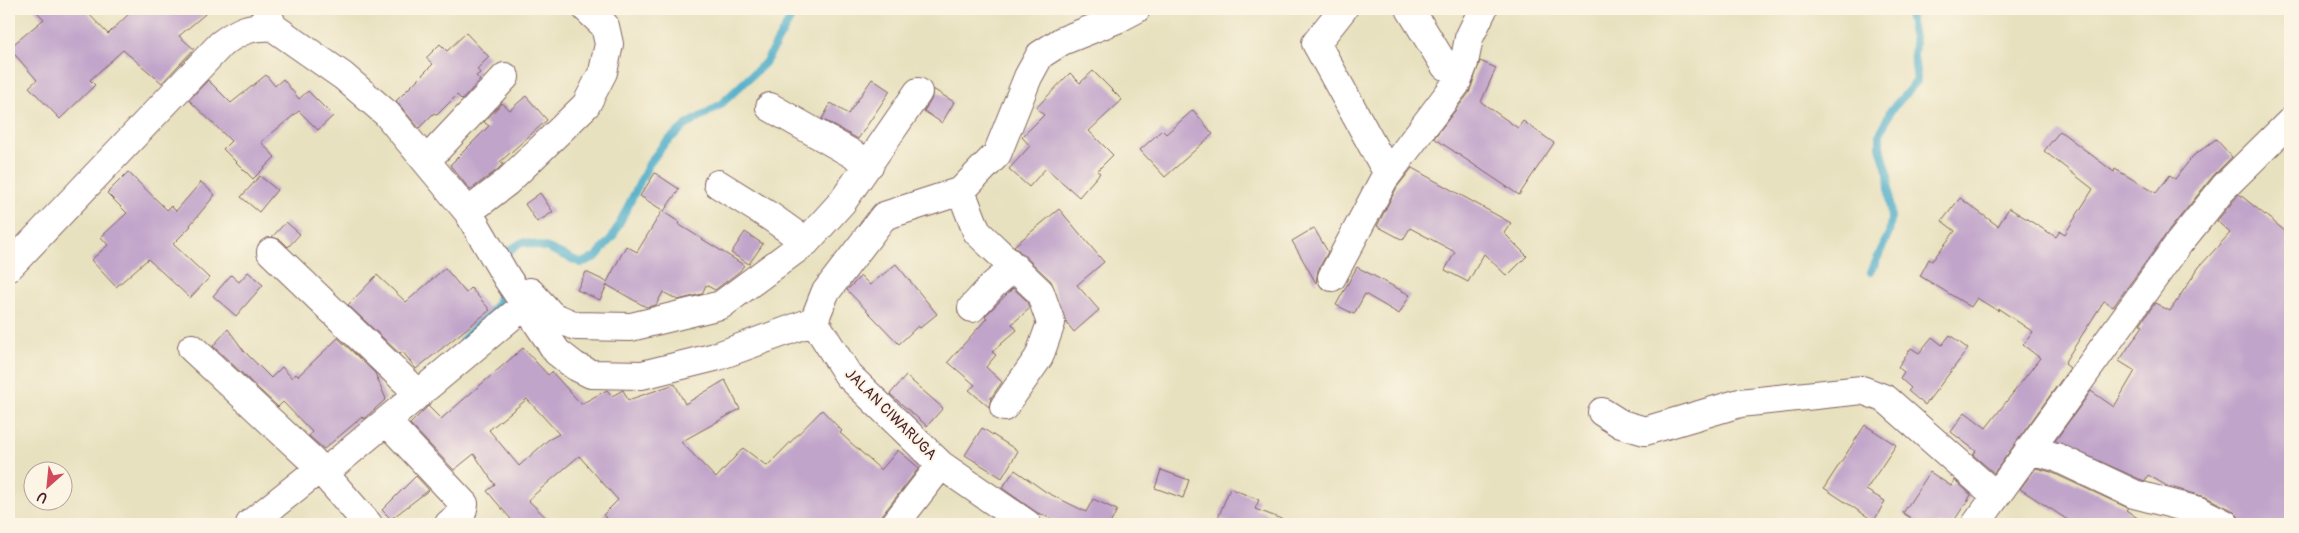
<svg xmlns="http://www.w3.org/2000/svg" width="2299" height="533" font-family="Pangolin,sans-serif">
	<rect width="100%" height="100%" fill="#fcf5e5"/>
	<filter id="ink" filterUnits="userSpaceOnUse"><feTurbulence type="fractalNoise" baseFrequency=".02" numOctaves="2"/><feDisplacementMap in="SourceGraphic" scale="10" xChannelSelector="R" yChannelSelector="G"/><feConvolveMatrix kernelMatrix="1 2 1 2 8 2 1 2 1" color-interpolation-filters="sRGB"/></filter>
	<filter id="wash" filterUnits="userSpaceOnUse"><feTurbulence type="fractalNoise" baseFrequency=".0096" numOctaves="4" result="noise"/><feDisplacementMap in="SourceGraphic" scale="20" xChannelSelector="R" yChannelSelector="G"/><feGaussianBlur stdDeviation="1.12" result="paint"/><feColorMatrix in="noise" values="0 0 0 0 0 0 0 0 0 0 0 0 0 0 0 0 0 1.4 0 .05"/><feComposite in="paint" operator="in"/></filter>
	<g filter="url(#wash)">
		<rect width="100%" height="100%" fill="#e8e1bf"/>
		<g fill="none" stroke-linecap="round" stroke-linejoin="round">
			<path stroke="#49abc8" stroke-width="8" d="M 505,261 L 508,251 L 523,242 L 548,248 L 581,263 L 596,257 L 613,236 L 649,164 L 664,144 L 685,126 L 720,105 L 765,63 L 796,9
				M 1871,272 L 1889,233 L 1891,219 L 1888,173 L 1880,147 L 1880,134 L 1891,110 L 1917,81 L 1914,56 L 1915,43 L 1908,9
				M 463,340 L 499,303 L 500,281"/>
		</g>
		<g id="blocks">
			<path fill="#c1a4ca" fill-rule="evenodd" d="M 34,9 L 84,9 L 108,34 L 134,9 L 211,9 L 179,36 L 194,49 L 162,83 L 123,50 L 90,80 L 95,85 L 60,119 L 29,87 L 37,80 L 9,48 L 44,19 Z
				M 466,33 L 489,57 L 477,69 L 480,73 L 476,76 L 480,80 L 462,100 L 457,95 L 437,115 L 434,113 L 419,128 L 396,101 L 433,64 L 426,58 L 440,44 L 447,51 Z
				M 1480,61 L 1496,68 L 1481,102 L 1518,128 L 1523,121 L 1554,143 L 1519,195 L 1434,138 L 1469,93 Z
				M 1093,71 L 1122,100 L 1089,131 L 1113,155 L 1097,171 L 1100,173 L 1079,197 L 1046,168 L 1029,187 L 1009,169 L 1030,146 L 1022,137 L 1044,115 L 1036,108 L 1070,73 L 1080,83 Z
				M 266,75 L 275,86 L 283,79 L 299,99 L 308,91 L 333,116 L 318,130 L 299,111 L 261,142 L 275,157 L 253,179 L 223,149 L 231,141 L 189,100 L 208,80 L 231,103 Z
				M 872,79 L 890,91 L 858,139 L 822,119 L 831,103 L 848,114 Z
				M 933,89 L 954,102 L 942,123 L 924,111 L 931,100 Z
				M 526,96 L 547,120 L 500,162 L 503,164 L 497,170 L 470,190 L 450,165 L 489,126 L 484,122 L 502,103 L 510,110 Z
				M 1193,110 L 1213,134 L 1165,177 L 1140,150 L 1162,130 L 1166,134 Z
				M 2060,131 L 2114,172 L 2115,169 L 2156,193 L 2170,175 L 2175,179 L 2193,156 L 2216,139 L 2232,157 L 2213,176 L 2167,233 L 2113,307 L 2104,301 L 2066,360 L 2065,364 L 2070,368 L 1994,473 L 1973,455 L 1976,451 L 1951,432 L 1965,412 L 1986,428 L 2040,358 L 2023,345 L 2033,332 L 1999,309 L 1998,311 L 1977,298 L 1971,307 L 1920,276 L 1929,259 L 1932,261 L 1955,231 L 1942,221 L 1960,198 L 1998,226 L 2009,208 L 2056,237 L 2060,231 L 2065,234 L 2093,189 L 2044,151 Z
				M 1412,168 L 1511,223 L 1504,233 L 1527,256 L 1507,276 L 1484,254 L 1468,282 L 1445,270 L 1455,252 L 1410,228 L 1403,240 L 1377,226 L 1397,187 Z
				M 128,172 L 167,210 L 171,206 L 176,211 L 201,182 L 215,195 L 190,225 L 191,226 L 173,244 L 209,278 L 190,298 L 148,259 L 116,287 L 91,260 L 108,245 L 101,237 L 127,213 L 107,193 Z
				M 655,173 L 679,189 L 664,211 L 640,196 Z
				M 260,176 L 277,190 L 259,212 L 241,197 Z
				M 540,193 L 553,212 L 537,222 L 525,204 Z
				M 2239,194 L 2290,235 L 2290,524 L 2240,524 L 2238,516 L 2232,510 L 2206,497 L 2167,486 L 2148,475 L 2145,481 L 2139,479 L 2055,441 L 2091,391 L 2114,407 L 2135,371 L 2119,361 L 2143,326 L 2140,324 L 2155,303 L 2170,311 L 2199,267 L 2230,233 L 2217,221 Z
				M 1059,209 L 1104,262 L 1077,285 L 1099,310 L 1074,332 L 1066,322 L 1051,281 L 1014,246 Z
				M 662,211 L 679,222 L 678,224 L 744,265 L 740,271 L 715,290 L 706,285 L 702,294 L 678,300 L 663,292 L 656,305 L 646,307 L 607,285 L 600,300 L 577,290 L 586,272 L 607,282 L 626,246 L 637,252 Z
				M 286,222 L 300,234 L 288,247 L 281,240 L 272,237 Z
				M 1314,228 L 1328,252 L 1318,270 L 1316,283 L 1292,241 Z
				M 745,232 L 763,244 L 749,264 L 731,253 Z
				M 896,264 L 937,314 L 920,328 L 918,326 L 899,344 L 847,290 L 861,276 L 870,285 Z
				M 1357,267 L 1410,295 L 1399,314 L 1365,294 L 1354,314 L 1336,305 Z
				M 445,268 L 466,293 L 471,288 L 490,310 L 416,369 L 403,352 L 400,354 L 348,305 L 377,275 L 406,302 Z
				M 248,272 L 263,285 L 236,316 L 213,296 L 231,275 L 239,282 Z
				M 1013,288 L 1027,301 L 1029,309 L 1012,324 L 1017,330 L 992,352 L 996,355 L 986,367 L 1002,382 L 991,398 L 989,407 L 969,390 L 975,385 L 948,362 L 987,318 L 985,316 Z
				M 228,329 L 244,351 L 271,378 L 282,367 L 292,378 L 296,374 L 298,376 L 338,338 L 375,373 L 386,399 L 364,419 L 362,417 L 324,449 L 309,436 L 312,432 L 283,402 L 278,407 L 213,346 Z
				M 1950,335 L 1968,349 L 1925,405 L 1908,391 L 1911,388 L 1900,378 L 1904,372 L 1898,367 L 1911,348 L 1919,353 L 1932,337 L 1942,345 Z
				M 523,348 L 548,375 L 552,372 L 581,404 L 607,390 L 612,396 L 623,390 L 628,400 L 675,384 L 685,404 L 725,380 L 740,409 L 681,442 L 716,478 L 743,448 L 767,466 L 822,410 L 842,431 L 840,433 L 881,470 L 898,450 L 919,468 L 883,514 L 880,524 L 612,524 L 603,515 L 618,500 L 579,456 L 528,500 L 553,524 L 515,524 L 487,491 L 495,485 L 474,454 L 454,470 L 410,424 L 428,406 L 441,419 ZM 527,399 L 559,434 L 548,440 L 519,466 L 489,430 Z
				M 906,376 L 943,408 L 927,426 L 890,394 Z
				M 1865,425 L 1896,445 L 1866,490 L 1885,501 L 1874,521 L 1824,488 Z
				M 982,428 L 1018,451 L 1002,478 L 965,455 Z
				M 2036,468 L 2051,472 L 2128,508 L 2126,510 L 2146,524 L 2074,524 L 2020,489 Z
				M 1015,470 L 1046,492 L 1086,512 L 1093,499 L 1117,510 L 1110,524 L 1063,524 L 1036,512 L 1002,488 Z
				M 1161,470 L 1189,480 L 1183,498 L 1155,488 Z
				M 1930,472 L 1951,486 L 1955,480 L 1971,495 L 1952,524 L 1920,524 L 1903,513 Z
				M 416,476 L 429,490 L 391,519 L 382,510 Z
				M 1230,488 L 1259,500 L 1255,509 L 1290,522 L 1289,524 L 1233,524 L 1218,518 Z"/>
		</g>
	</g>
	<g filter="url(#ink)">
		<use href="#blocks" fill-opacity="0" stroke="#81635f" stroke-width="1"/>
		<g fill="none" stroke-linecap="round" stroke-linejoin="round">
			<g stroke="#81635f" stroke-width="30">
				<path id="minor" d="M 266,9 L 273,27 L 343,76 L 387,114 L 468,212 L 507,278 L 557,352 L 575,366 L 591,374 L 642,375 L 715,357 L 814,321
					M 1343,9 L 1316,43 L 1382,163
					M 1410,9 L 1445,66
					M 770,107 L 870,164
					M 427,160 L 505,77
					M 718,184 L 771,217 L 806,242
					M 961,191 L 977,232 L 1040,292 L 1051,323 L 1039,357 L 1004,407
					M 468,212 L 507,182 L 586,105 L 603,72 L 609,44 L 605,26 L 587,9
					M 271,252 L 419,394
					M 9,267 L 221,44 C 240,30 250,26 273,27
					M 1332,277 L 1384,179 L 1456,84 L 1464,63 L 1469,38 L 1483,9
					M 530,292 L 552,316 L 576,326 L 631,327 L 721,305 L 806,242 L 843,201 L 918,92
					M 972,308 L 992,286 L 1014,267
					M 192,348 L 312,460 L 368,524
					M 1602,412 L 1621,424 L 1645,431 L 1740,403 L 1862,390 L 1886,399 L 1995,495
					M 387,422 L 464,504 L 462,513 L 449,524
					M 2029,450 L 2056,457 L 2134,494 L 2199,511 L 2225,524
					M 324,473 L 525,305
					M 250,524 L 319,469
					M 895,524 L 941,465
					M 1027,524 L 941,465 L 848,375 L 814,321 L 825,293 L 884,216 L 961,191 L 997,154 L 1028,77 L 1040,55 L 1062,41 L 1117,19 L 1136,9
					M 1976,524 L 2179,243 L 2225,186 L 2290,122"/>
			</g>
			<use href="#minor" stroke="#fff" stroke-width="28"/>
		</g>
	</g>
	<g text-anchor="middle" stroke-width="4" stroke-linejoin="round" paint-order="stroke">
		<g font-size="15" fill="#4a1f2b" stroke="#fcf5e5">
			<text transform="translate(891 414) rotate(45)" y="5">JALAN CIWARUGA</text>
		</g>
	</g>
	<rect width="2299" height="533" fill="none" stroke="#fcf5e5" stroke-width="30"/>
	<g transform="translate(48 486) rotate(207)"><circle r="24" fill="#fcf5e5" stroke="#b59f9b"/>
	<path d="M0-4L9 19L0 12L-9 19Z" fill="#d1495b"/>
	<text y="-8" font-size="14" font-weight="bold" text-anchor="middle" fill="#4a1f2b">U</text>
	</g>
</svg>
